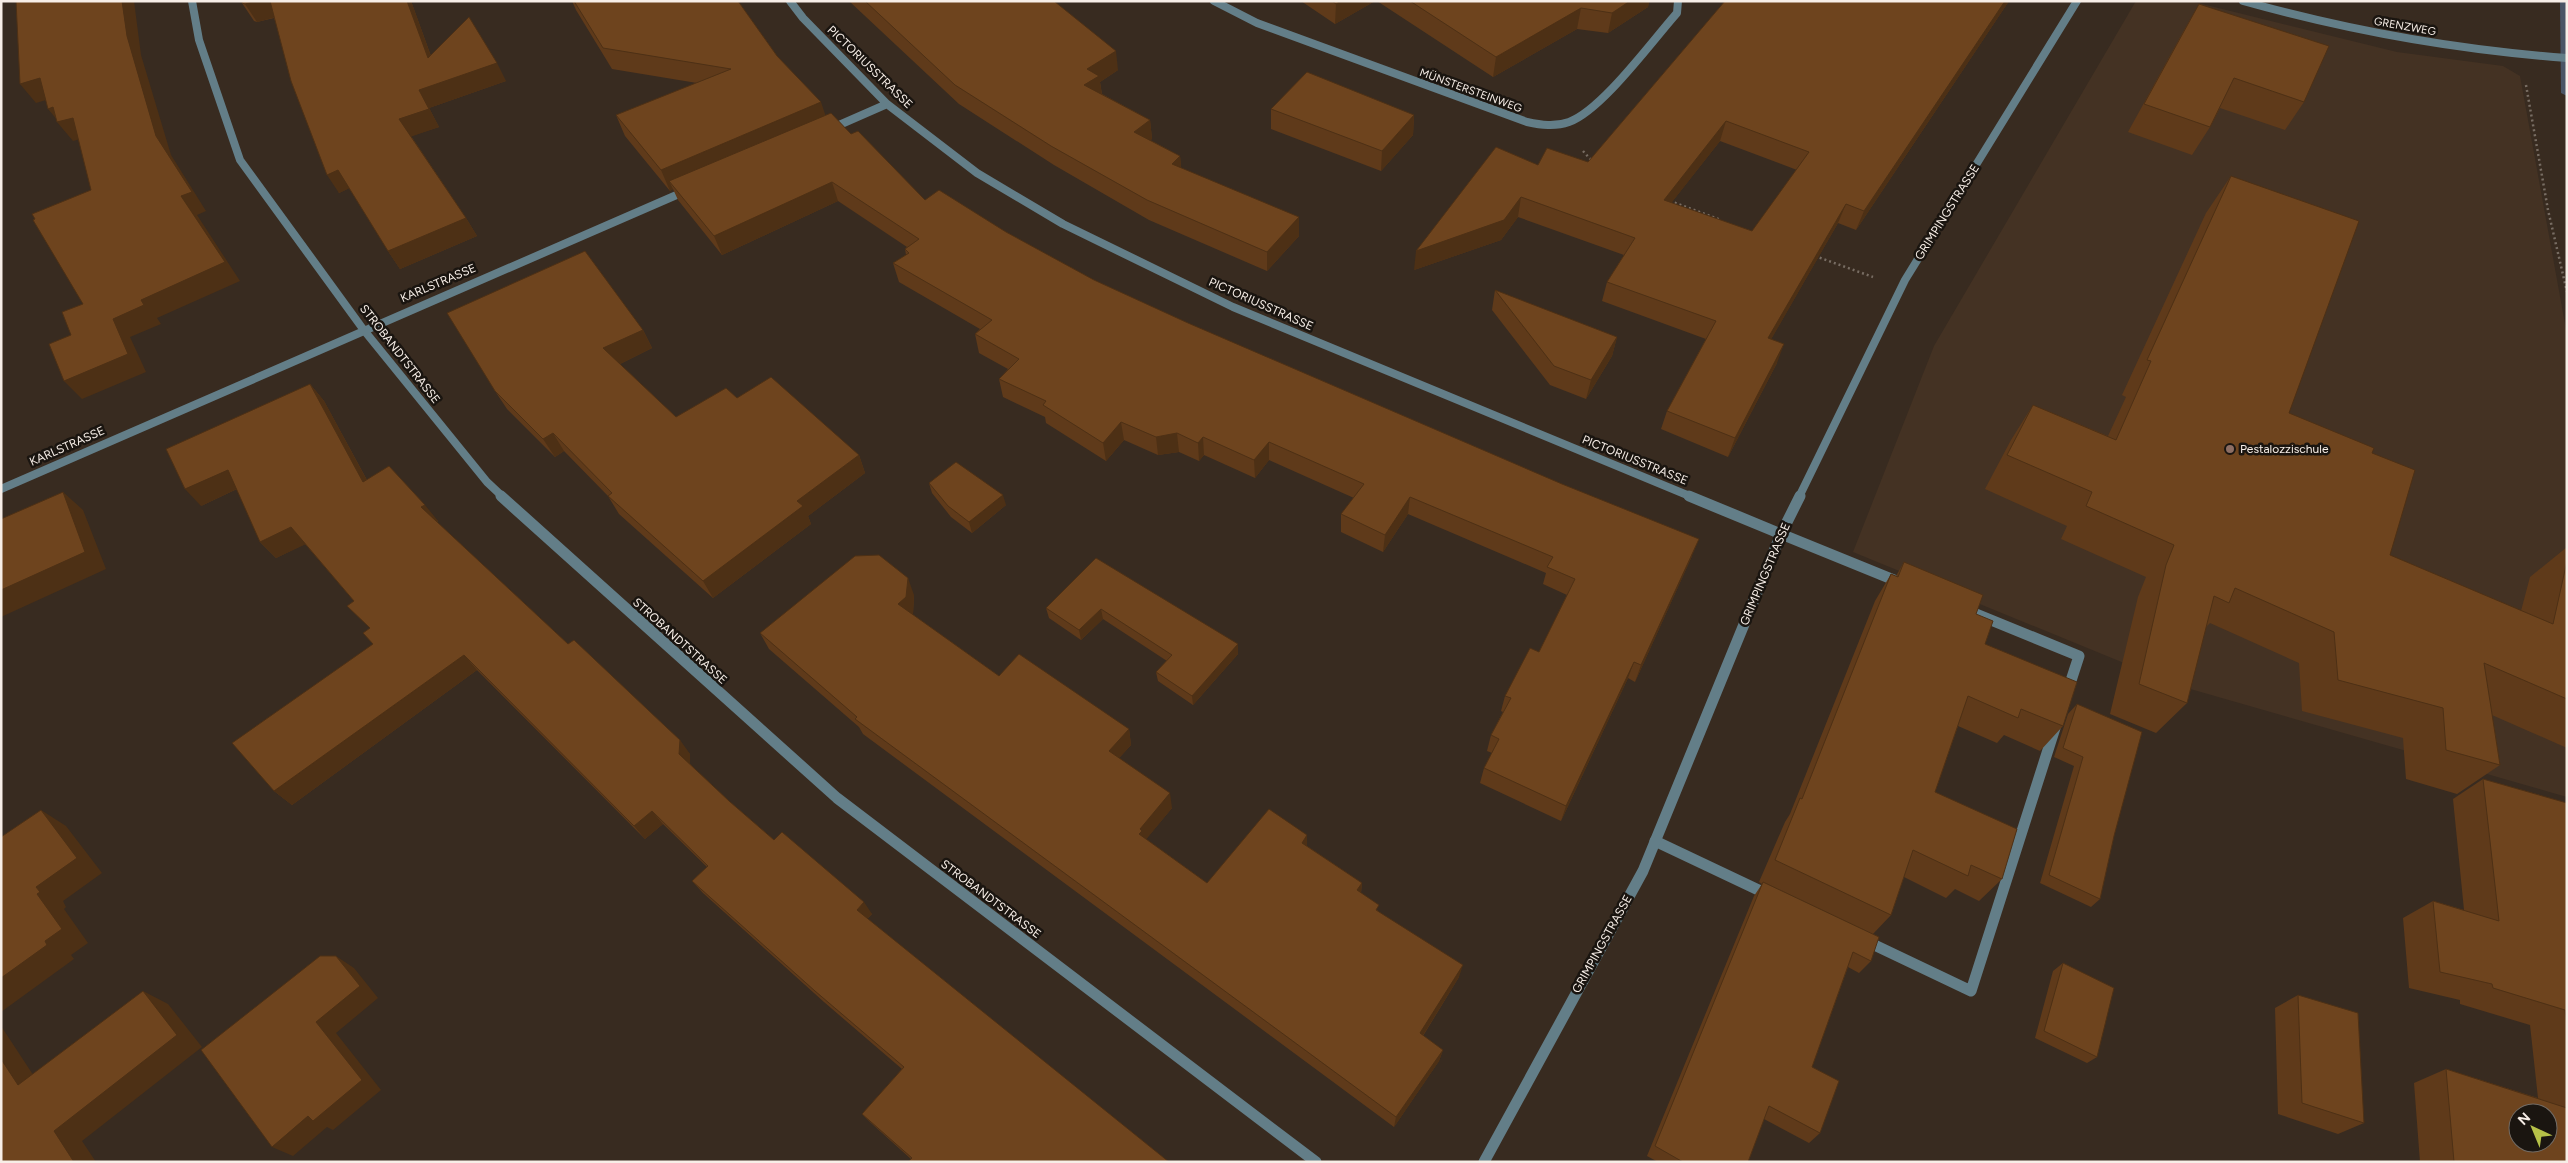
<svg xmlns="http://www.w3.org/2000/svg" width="2568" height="1163" font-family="Figtree,sans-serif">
	<rect width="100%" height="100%" fill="#382b20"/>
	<path fill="#443223" d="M 2136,1 L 2190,1 L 2397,52 L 2503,66 L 2520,76 L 2567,335 L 2567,797 L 2180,686 L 1853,552 L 1934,346 Z"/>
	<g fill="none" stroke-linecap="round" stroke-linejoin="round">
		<path fill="#4a5566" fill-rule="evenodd" d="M 2560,1 L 2567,1 L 2567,96 L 2561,93 Z"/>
		<path stroke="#786d63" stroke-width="2.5" stroke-dasharray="2 3" stroke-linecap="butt" d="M 2526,85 L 2548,210 L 2567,292
			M 1583,151 L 1592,161
			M 1670,201 L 1721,220
			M 1815,256 L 1873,277"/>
		<path stroke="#637e88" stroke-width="11" d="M 1781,534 L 1899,582
			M 1964,609 L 2079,656 L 2067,693
			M 1655,841 L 1769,895
			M 1866,941 L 1971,991 L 2055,728"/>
		<path stroke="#637e88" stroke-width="8" d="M 192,1 L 199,40 L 240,160 L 363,329 L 487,482 L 503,497
			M 790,1 L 803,18 L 887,104 L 977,173 L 1063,224 L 1233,307 L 1692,497
			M 1214,1 L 1257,23 L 1527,122 C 1541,125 1555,127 1569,122 C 1602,110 1652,41 1677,13 L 1678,1
			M 2243,1 C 2350,31 2457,50 2567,58
			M 830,129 L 887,104
			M 1,489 L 688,190
			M 1799,497 L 1905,280 L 2077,1"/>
		<path stroke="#637e88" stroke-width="11" d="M 501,496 L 837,798 L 1316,1162
			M 1689,496 L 1781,534
			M 1484,1162 L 1643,871 L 1781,534 L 1800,496"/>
	</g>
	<path fill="#5f3a1a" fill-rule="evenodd" d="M 411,1 L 431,56 L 506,81 L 429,108 L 439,127 L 411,136 L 466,218 L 477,236 L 400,269 L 388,251 L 349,188 L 339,193 L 274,18 L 257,22 L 254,21 L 242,3 Z
		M 572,1 L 738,1 L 777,56 L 825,115 L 851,134 L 925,200 L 1006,232 L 1094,280 L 1692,556 L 1635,682 L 1628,678 L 1561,821 L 1480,783 L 1484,768 L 1492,753 L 1487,751 L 1491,735 L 1503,712 L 1501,711 L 1505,696 L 1539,652 L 1567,595 L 1543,584 L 1546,573 L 1408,514 L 1383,552 L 1341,532 L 1341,514 L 1354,498 L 1269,460 L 1255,478 L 1204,455 L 1199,461 L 1179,452 L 1158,455 L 1124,440 L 1106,461 L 1046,423 L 1045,417 L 1003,397 L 999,379 L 1008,369 L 979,353 L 975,334 L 980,329 L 899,282 L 893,263 L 906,255 L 905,249 L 907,247 L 838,201 L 722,255 L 678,200 L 673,189 L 670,191 L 625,136 L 616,115 L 697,83 L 612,69 L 576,10 Z
		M 849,1 L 1054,1 L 1118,70 L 1100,82 L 1102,94 L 1150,120 L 1152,139 L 1150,140 L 1180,156 L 1181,168 L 1299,236 L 1267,271 L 1149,220 L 1054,165 L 959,104 Z
		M 1301,1 L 1375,1 L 1335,24 Z
		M 1377,1 L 1649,1 L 1648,7 L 1608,33 L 1577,29 L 1493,77 Z
		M 1725,1 L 2009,1 L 1856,230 L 1838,223 L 1771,339 L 1777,363 L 1728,457 L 1661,429 L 1667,411 L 1706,339 L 1602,301 L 1607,282 L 1624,255 L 1518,217 L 1501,240 L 1414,270 L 1538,165 L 1588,162 ZM 1720,141 L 1797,170 L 1752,231 L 1671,203 Z
		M 2199,4 L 2304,102 L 2285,130 L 2220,108 L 2210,127 L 2192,155 L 2128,132 L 2183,32 Z
		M 1271,109 L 1414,115 L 1413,135 L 1381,171 L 1271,129 Z
		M 2231,176 L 2289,413 L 2372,453 L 2390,555 L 2521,611 L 2530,577 L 2567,547 L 2567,748 L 2492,715 L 2500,765 L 2457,794 L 2406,779 L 2403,738 L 2302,711 L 2299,663 L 2210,623 L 2206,627 L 2187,703 L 2156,733 L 2110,714 L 2138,597 L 2146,577 L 2061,539 L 2067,526 L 1985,489 L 2011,440 L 2033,405 L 2108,436 L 2126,397 L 2122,395 L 2206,213 Z
		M 1495,290 L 1617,337 L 1612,356 L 1586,399 L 1550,385 L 1492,310 Z
		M 643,330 L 652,348 L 620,364 L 676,417 L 737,398 L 859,455 L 865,473 L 808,516 L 811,524 L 713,598 L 619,514 L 608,496 L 564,451 L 555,457 L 507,409 L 495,391 Z
		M 310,384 L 324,401 L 367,480 L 438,521 L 437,522 L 568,644 L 690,754 L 690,764 L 729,801 L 774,840 L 872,914 L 867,919 L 1169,1162 L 911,1159 L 871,1123 L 862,1114 L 902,1069 L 824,1002 L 703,893 L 692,881 L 707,867 L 663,824 L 645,839 L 477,670 L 292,805 L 274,791 L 373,644 L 370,629 L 354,601 L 305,544 L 276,558 L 260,542 L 237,489 L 201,506 Z
		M 929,483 L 1006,505 L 972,533 L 951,517 L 932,493 Z
		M 1096,558 L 1238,654 L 1193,705 L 1158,681 L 1156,672 L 1167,661 L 1103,619 L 1081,640 L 1049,618 L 1046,608 Z
		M 1904,562 L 1976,614 L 1985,644 L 2063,726 L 2040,751 L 2004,735 L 1997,743 L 1958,726 L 1935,792 L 2002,879 L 1979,901 L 1955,889 L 1946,898 L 1904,877 L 1891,915 L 1873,934 L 1871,961 L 1859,973 L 1848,967 L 1812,1067 L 1820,1133 L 1809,1143 L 1764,1119 L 1748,1162 L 1658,1162 L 1647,1156 L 1754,896 L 1762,884 L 1759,882 L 1785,822 L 1790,814 L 1875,601 L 1891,574 L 1896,576 Z
		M 914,595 L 913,614 L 912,614 L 999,676 L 1129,729 L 1131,745 L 1119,758 L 1172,808 L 1146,839 L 1207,883 L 1307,835 L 1307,846 L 1362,883 L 1361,893 L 1378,911 L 1459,977 L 1423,1036 L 1443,1050 L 1439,1061 L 1394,1127 L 863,734 L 859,727 L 769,649 L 760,633 Z
		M 2077,704 L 2114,836 L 2100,899 L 2091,907 L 2040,883 L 2074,766 L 2054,757 L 2068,714 Z
		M 2483,779 L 2567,803 L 2567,1162 L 2420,1162 L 2414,1083 L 2446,1069 L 2538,1098 L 2530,1025 L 2460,1004 L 2460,1000 L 2409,988 L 2403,918 L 2433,901 L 2464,910 L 2453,799 Z
		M 2063,963 L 2097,1057 L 2087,1063 L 2035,1038 L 2053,971 Z
		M 2298,995 L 2364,1123 L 2338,1134 L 2278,1114 L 2275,1008 Z"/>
	<path fill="#4d3015" d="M 122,1 L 134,1 L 141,55 L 171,155 L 206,211 L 197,215 L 240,281 L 157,318 L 161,324 L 130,337 L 146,372 L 82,399 L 64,381 L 113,319 L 141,300 L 181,196 L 156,136 L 127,36 Z
		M 257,1 L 271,1 L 280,16 L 257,22 L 245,4 Z
		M 407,1 L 411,1 L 438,76 L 428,58 Z
		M 1341,1 L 1375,1 L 1335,24 L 1336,4 Z
		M 1630,1 L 1649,1 L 1648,7 L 1608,33 L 1612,13 Z
		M 2005,1 L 2009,1 L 1856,230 L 1864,211 Z
		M 1581,8 L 1577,29 L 1493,77 L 1496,57 Z
		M 1116,51 L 1118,70 L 1100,82 L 1102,96 L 1084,85 L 1087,69 Z
		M 497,63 L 506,81 L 429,108 L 439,127 L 410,137 L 399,119 L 419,90 Z
		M 40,78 L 56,97 L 36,103 L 20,84 Z
		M 821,102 L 828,123 L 669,181 L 673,189 L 670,191 L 661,170 Z
		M 53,107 L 73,118 L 88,137 L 73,141 L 57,122 L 59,122 L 48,109 Z
		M 1414,115 L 1413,135 L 1381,171 L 1382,151 Z
		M 1150,120 L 1152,139 L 1136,151 L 1134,132 Z
		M 1726,121 L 1720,141 L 1658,220 L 1664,200 Z
		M 1180,156 L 1182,176 L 1172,164 Z
		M 338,170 L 350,188 L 339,193 L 327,175 Z
		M 832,182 L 838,201 L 722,255 L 714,236 Z
		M 1521,197 L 1518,217 L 1501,240 L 1414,270 L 1416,251 Z
		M 1846,204 L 1838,223 L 1761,357 L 1768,338 Z
		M 1299,217 L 1299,236 L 1267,271 L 1267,252 Z
		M 466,218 L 477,236 L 400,269 L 388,251 Z
		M 643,330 L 652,348 L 614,367 L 603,348 Z
		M 1617,337 L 1612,356 L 1586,399 L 1591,380 Z
		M 1784,344 L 1777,363 L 1728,457 L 1735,438 Z
		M 310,384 L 324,401 L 377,499 L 363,482 Z
		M 1121,422 L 1124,440 L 1106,461 L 1103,443 Z
		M 553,433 L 564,451 L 555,457 L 543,439 Z
		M 1177,433 L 1179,452 L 1158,455 L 1156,437 Z
		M 1203,437 L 1204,455 L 1199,461 L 1198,443 Z
		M 1269,442 L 1269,460 L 1255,478 L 1254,460 Z
		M 859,455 L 865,473 L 808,516 L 811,524 L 713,598 L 703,581 L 797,501 Z
		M 228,470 L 243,486 L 201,506 L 185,489 Z
		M 63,492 L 83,510 L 106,569 L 1,617 L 1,590 Z
		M 1003,495 L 1006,505 L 972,533 L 969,522 Z
		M 1410,497 L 1408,514 L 1383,552 L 1385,535 Z
		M 425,505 L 438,521 L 434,524 L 421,507 Z
		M 291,527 L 306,544 L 276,558 L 260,542 Z
		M 1699,539 L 1692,556 L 1635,682 L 1641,665 Z
		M 908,578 L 914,595 L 913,614 L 904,621 L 898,604 Z
		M 1101,609 L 1103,619 L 1081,640 L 1079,630 Z
		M 1238,644 L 1238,654 L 1193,705 L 1192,696 Z
		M 464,655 L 477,670 L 292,805 L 274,791 Z
		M 1634,662 L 1628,678 L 1561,821 L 1566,806 Z
		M 1129,729 L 1131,745 L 1112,766 L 1109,751 Z
		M 680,740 L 690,754 L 690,768 L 679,754 Z
		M 1170,793 L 1172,808 L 1144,842 L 1139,834 L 1140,829 Z
		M 41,810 L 66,826 L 102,873 L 63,901 L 66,907 L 64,909 L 88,943 L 71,955 L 74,959 L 1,1012 L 1,978 L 45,941 L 36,887 Z
		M 652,811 L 663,824 L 645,839 L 634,826 Z
		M 1307,835 L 1307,849 L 1302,843 Z
		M 1362,883 L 1360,897 L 1357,890 Z
		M 864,902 L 872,914 L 864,922 L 857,910 Z
		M 336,956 L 354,968 L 378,998 L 336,1033 L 381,1090 L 333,1130 L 327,1127 L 293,1156 L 272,1147 L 308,1116 L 316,1022 Z
		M 1463,965 L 1459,977 L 1417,1045 L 1420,1033 Z
		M 143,991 L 168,1004 L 202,1047 L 82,1141 L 96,1162 L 74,1162 L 54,1131 Z
		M 1,1026 L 47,1096 L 18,1085 L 1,1059 Z
		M 1443,1050 L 1439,1061 L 1394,1127 L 1396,1117 Z"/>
	<path fill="#6e441e" stroke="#4d3015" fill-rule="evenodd" d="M 16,1 L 122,1 L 127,36 L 156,136 L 192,192 L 181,196 L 225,262 L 141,300 L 144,305 L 113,319 L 128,354 L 64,381 L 49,344 L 71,335 L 62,312 L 83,304 L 33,220 L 35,219 L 32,214 L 91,190 L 73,118 L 57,122 L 53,107 L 48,109 L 40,78 L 20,84 Z
		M 242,1 L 257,1 L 245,4 L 242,3 Z
		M 270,1 L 407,1 L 428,58 L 469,17 L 497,63 L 419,90 L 429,109 L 399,119 L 466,218 L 388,251 L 338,170 L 327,175 L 291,81 Z
		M 574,1 L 738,1 L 777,56 L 821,102 L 661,170 L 616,115 L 731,69 L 603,48 Z
		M 865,1 L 1054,1 L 1116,51 L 1087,69 L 1099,76 L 1084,85 L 1150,120 L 1134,132 L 1180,156 L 1172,164 L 1299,217 L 1267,252 L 1147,200 L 1051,146 L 955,85 Z
		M 1332,1 L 1341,1 L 1336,4 Z
		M 1410,1 L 1630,1 L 1612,13 L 1581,8 L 1496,57 Z
		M 1725,1 L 2005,1 L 1864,211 L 1846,204 L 1768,338 L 1784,344 L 1735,438 L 1667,411 L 1716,321 L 1607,282 L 1635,238 L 1521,197 L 1504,220 L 1416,251 L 1496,147 L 1538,165 L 1547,148 L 1588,162 ZM 1726,121 L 1809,152 L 1752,231 L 1664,200 Z
		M 2199,4 L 2329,46 L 2304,102 L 2234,78 L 2210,127 L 2144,104 Z
		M 1307,72 L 1414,115 L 1382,151 L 1271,109 Z
		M 831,113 L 851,134 L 858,131 L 925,200 L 939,190 L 1006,232 L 1094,280 L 1188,323 L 1562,484 L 1699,539 L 1641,665 L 1634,662 L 1566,806 L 1484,768 L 1499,739 L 1491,735 L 1511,698 L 1505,696 L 1530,648 L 1539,652 L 1575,579 L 1547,567 L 1553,557 L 1410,497 L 1385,535 L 1341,514 L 1364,484 L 1269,442 L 1254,460 L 1203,437 L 1198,443 L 1177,433 L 1156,437 L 1121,422 L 1103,443 L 1043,405 L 1046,401 L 999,379 L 1019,359 L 975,334 L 992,320 L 893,263 L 909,253 L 905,249 L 919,239 L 832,182 L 714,236 L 669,181 Z
		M 2231,176 L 2359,221 L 2289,413 L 2374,448 L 2372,453 L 2415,470 L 2390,555 L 2553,624 L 2567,561 L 2567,699 L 2484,663 L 2500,765 L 2446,750 L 2443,708 L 2338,680 L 2334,632 L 2235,588 L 2229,603 L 2214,596 L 2187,703 L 2139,684 L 2166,565 L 2174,545 L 2086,506 L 2092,492 L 2007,455 L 2033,405 L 2116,440 L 2151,361 L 2147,360 Z
		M 585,251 L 643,330 L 603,348 L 676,417 L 726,388 L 737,398 L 771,377 L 859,455 L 797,501 L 803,506 L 703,581 L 608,496 L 612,493 L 553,433 L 543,439 L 495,391 L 447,313 Z
		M 1495,290 L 1617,337 L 1591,380 L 1554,366 Z
		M 310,384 L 363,482 L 389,466 L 425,505 L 421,507 L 568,644 L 574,640 L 665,726 L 680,740 L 679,754 L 729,801 L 774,840 L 782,832 L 864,902 L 857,910 L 1169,1162 L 908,1162 L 912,1158 L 862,1114 L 904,1067 L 815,991 L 692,881 L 708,866 L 652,811 L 634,826 L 464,655 L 274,791 L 232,743 L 373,644 L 363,633 L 370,628 L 347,606 L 354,601 L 291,527 L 260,542 L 228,470 L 185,489 L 166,449 Z
		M 956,462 L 1003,495 L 969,522 L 948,506 L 929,483 Z
		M 63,492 L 85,552 L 1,590 L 1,519 Z
		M 879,555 L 908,578 L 906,597 L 898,604 L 999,676 L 1019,654 L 1129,729 L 1109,751 L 1170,793 L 1140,829 L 1142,831 L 1139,834 L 1207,883 L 1269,809 L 1307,835 L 1302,843 L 1362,883 L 1357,890 L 1379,905 L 1376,910 L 1463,965 L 1420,1033 L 1443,1050 L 1396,1117 L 855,719 L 857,717 L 760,633 L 855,556 Z
		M 1096,558 L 1238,644 L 1192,696 L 1156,672 L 1172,655 L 1101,609 L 1079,630 L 1046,608 Z
		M 1904,562 L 1983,595 L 1976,614 L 1993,621 L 1985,644 L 2077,682 L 2063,726 L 2021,709 L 2018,718 L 1968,696 L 1935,792 L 2017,829 L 2002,879 L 1971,865 L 1968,876 L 1913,850 L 1891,915 L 1775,860 L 1800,798 L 1802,799 L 1891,574 L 1898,577 Z
		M 2077,704 L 2142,732 L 2114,836 L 2100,899 L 2049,875 L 2083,757 L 2063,748 Z
		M 2483,779 L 2567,803 L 2567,1027 L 2565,1010 L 2493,988 L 2492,984 L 2440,972 L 2433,901 L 2499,921 Z
		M 41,810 L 77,858 L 36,887 L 40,892 L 37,894 L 62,929 L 45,941 L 47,945 L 1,978 L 1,837 Z
		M 1763,882 L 1879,937 L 1871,961 L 1853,952 L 1812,1067 L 1839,1081 L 1820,1133 L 1769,1106 L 1748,1162 L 1683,1162 L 1655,1146 Z
		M 320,956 L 336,956 L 360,986 L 316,1022 L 362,1080 L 313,1121 L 308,1116 L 272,1147 L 201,1050 Z
		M 2063,963 L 2114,988 L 2097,1057 L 2044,1031 Z
		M 143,991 L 177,1035 L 54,1131 L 74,1162 L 1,1162 L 1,1059 L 18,1085 Z
		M 2298,995 L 2358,1013 L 2364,1123 L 2302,1103 Z
		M 2446,1069 L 2567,1108 L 2567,1162 L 2454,1162 ZM 2518,1113 L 2548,1113 L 2548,1143 L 2518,1143 Z"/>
	<circle fill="#8d6e63" stroke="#1a1510" stroke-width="2" cx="2230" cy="449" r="5"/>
	<g text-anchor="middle" stroke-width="5" stroke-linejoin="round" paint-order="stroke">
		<g font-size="11" fill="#f7eee7" stroke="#1a1510">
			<text transform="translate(2405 26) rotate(10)" y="4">GRENZWEG</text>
			<text transform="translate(1471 90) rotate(20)" y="4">MÜNSTERSTEINWEG</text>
		</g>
		<g font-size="12" fill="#f7eee7" stroke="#1a1510">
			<text transform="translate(870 67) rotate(44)" y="4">PICTORIUSSTRASSE</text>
			<text transform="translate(1947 212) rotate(-58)" y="4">GRIMPINGSTRASSE</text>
			<text transform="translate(438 283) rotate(-23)" y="4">KARLSTRASSE</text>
			<text transform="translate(1261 304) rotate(24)" y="4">PICTORIUSSTRASSE</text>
			<text transform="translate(400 354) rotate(52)" y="4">STROBANDTSTRASSE</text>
			<text transform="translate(67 446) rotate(-24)" y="4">KARLSTRASSE</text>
			<text transform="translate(1635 460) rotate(22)" y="4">PICTORIUSSTRASSE</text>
			<text transform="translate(1765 574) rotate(-67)" y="4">GRIMPINGSTRASSE</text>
			<text transform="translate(680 641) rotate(42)" y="4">STROBANDTSTRASSE</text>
			<text transform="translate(991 899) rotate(37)" y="4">STROBANDTSTRASSE</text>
			<text transform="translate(1602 944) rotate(-61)" y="4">GRIMPINGSTRASSE</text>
		</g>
		<g font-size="12" fill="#f7eee7" stroke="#1a1510" text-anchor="start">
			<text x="2240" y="453">Pestalozzischule</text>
		</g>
	</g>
	<rect width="2568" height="1163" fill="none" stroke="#f7eee7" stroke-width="5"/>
	<g transform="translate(2533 1128) rotate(316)"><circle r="24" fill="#1a1510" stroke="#726c66"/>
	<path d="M0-4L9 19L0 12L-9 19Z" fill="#b6c148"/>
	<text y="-8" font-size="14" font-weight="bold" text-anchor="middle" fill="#f7eee7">N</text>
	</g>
</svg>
